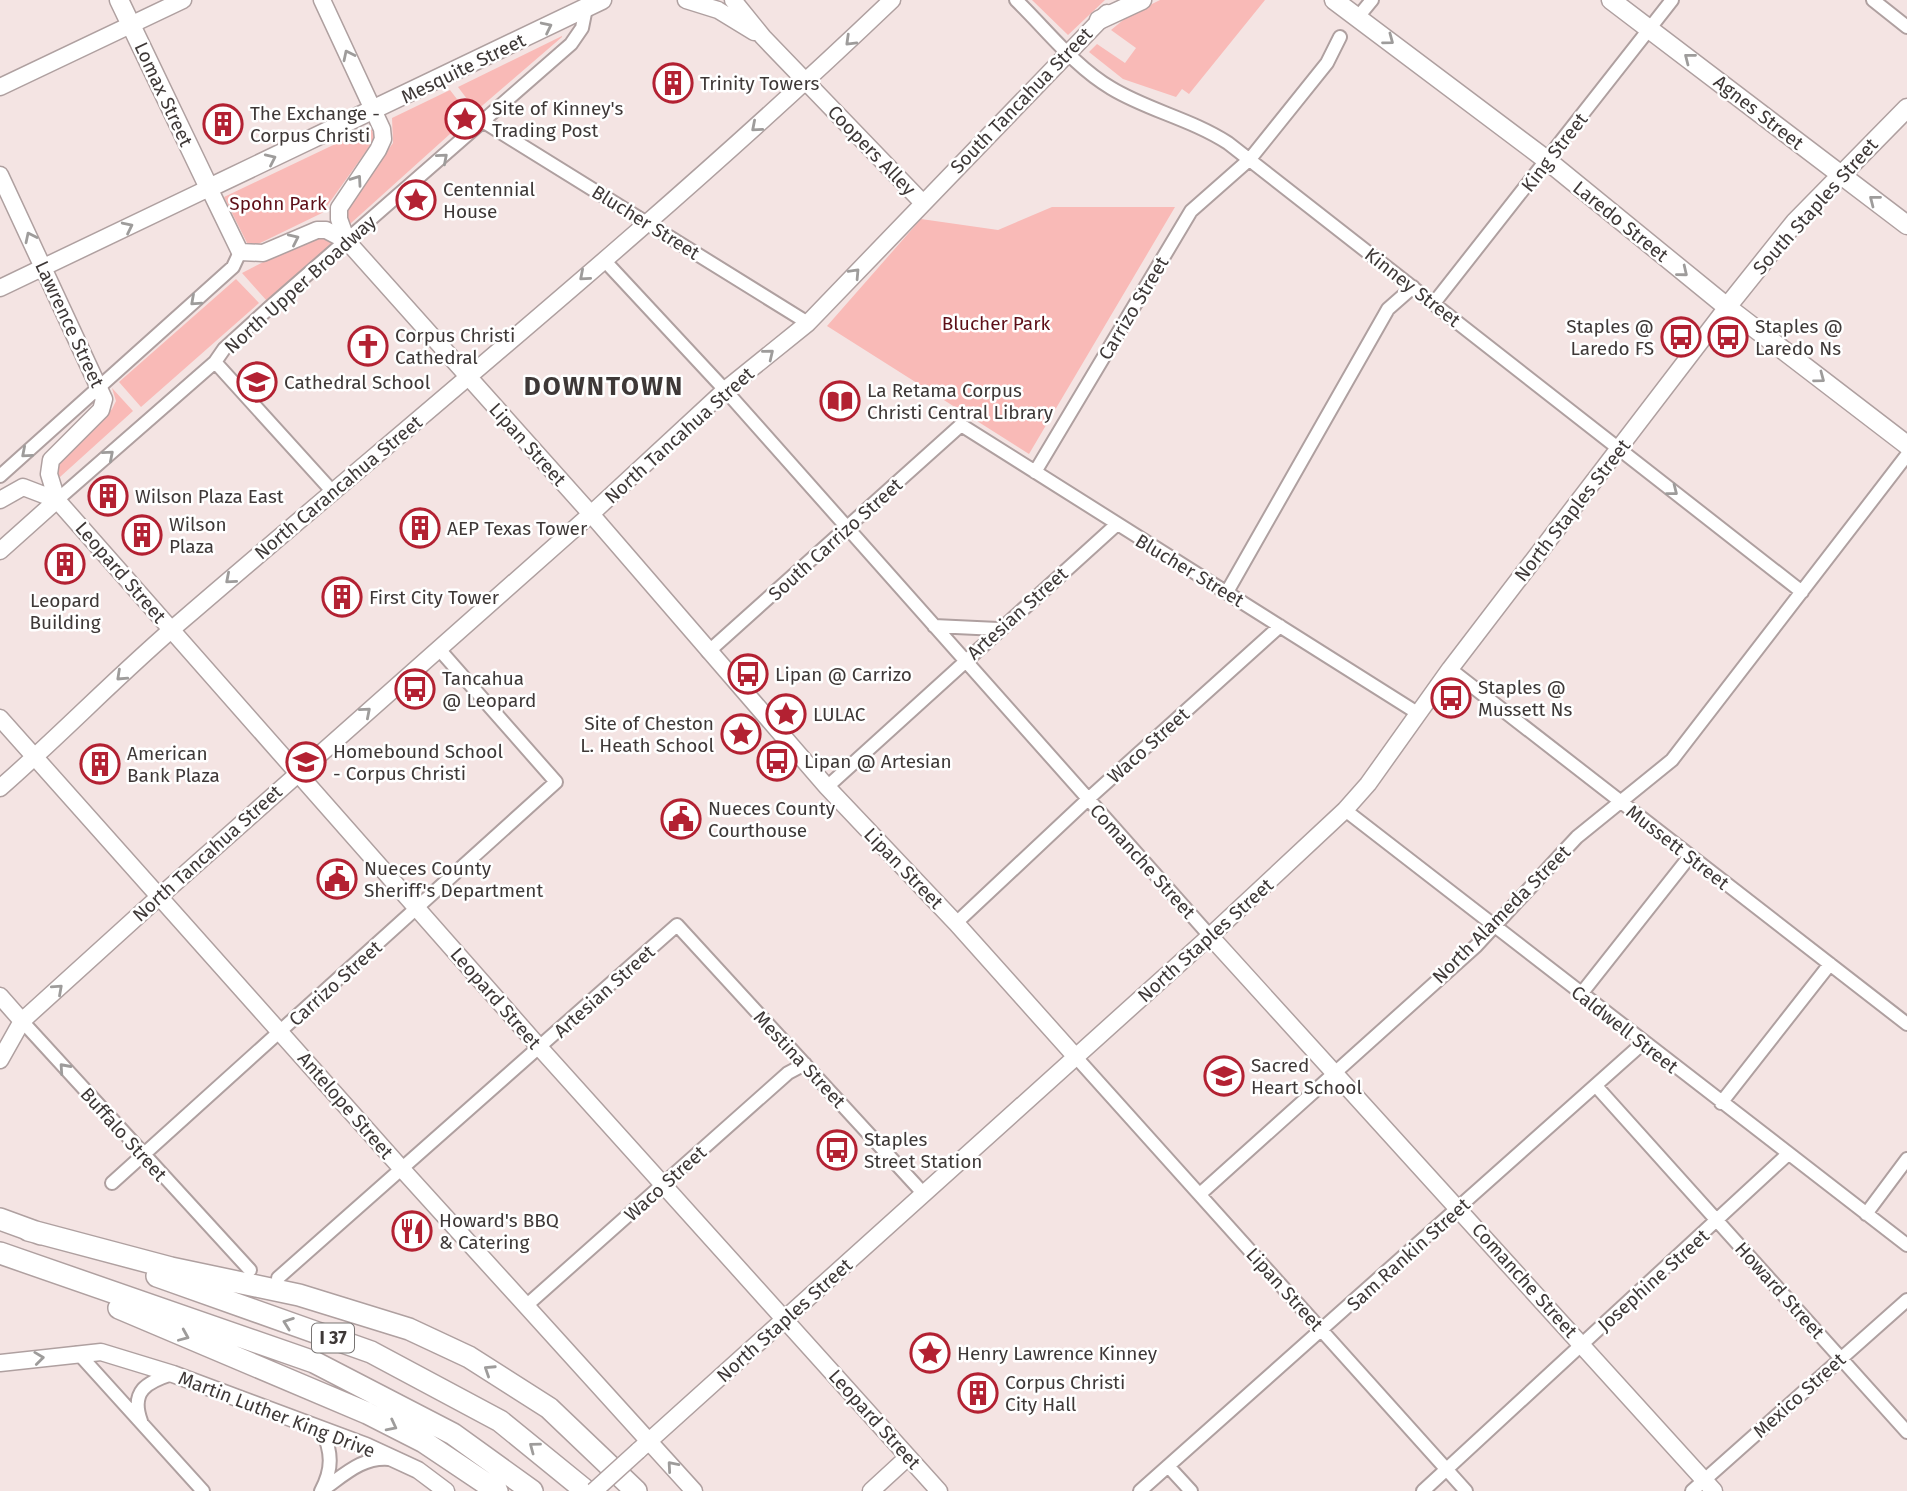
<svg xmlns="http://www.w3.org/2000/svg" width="1907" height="1491" font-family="'Fira Sans',sans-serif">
	<rect width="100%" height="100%" fill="#f4e4e3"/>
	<path fill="#f9bab7" d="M 1032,0 L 1105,0 L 1068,35 Z
		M 1160,0 L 1265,0 L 1189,94 L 1182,89 L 1176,97 L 1123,79 L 1089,52 L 1097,44 L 1125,63 L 1136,48 L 1111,30 L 1128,16 Z
		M 562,37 L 476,111 L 458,87 L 562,36 Z
		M 450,90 L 470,116 L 350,224 L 345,215 L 348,205 L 393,143 L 392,118 Z
		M 371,127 L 374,136 L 372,143 L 322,213 L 254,246 L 248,245 L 224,197 Z
		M 1052,207 L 1175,207 L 1029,454 L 827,326 L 921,219 L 998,230 Z
		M 314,236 L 324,236 L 332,243 L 267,301 L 242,273 Z
		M 236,279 L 259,303 L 141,407 L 119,382 Z
		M 112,388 L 133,411 L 60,477 L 55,470 L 59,462 L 112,409 L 116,401 Z"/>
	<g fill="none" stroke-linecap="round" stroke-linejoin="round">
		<g stroke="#afa0a0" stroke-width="16">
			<path id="street" d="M 1016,0 C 1046,29 1075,67 1111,88 C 1147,110 1191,119 1228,143 L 1802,592
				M 1873,0 L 1907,27
				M 1358,17 L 1372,0
				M 484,122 L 808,323
				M 604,260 L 725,390 L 1210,936
				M 1434,303 L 1672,0
				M 215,362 L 332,491
				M 1035,472 L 1191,211 L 1250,159 L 1327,63 L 1340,37
				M 0,476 L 233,267 L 240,252
				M 57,500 L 215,362 L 224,349 L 269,308 L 571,44 L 582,28 L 586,8
				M 1227,592 L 1388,309 L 1413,287
				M 934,626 L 998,629
				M 708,652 L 961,425 L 1419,714
				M 1450,669 L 1907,1024
				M 827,787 L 1116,525
				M 1345,810 L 1907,1245
				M 956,923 L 1087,800 L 1280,626
				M 1581,994 L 1690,856
				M 22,1021 L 250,1270
				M 1075,1056 L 1466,1491
				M 1596,1086 L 1907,1432
				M 1721,1103 L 1830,964
				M 112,1183 L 556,782 L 438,648
				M 1200,1194 L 1476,946 L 1577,837 L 1672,760 L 1907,455
				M 1866,1214 L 1907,1159
				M 278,1278 L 677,925 L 923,1193
				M 527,1305 L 788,1073 L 805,1064
				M 78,1353 L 203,1491
				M 141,1421 C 130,1391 147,1382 172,1374
				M 322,1430 C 332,1452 333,1469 321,1491 C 343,1476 362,1456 390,1459
				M 1168,1466 L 1191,1491
				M 1140,1491 L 1643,1043
				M 1423,1491 L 1788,1154
				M 1692,1491 L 1907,1300"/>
		</g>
		<g stroke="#afa0a0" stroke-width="19">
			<path id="secondary" d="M 322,0 L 382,129 L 383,139 L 378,150 L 339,208 L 339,219 L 347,241
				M 686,0 L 718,10 L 754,32
				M 733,0 L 763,37 L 922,202
				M 0,87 L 183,0
				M 0,175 L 104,399 L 101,410 L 51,460 L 49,474 L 57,500 L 540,1048 L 939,1491
				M 0,288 L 209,188 L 240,252 L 263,253 L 317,230 L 326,230 L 347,241 L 591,514 L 827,787 L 956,923 L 1075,1056
				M 0,500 L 23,487 L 57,500
				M 0,551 L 57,500
				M 0,718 L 401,1168 L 694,1491
				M 0,788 C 63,733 121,672 185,618 C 422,414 666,216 892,0
				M 1210,936 L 1714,1491
				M 0,996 L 22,1021
				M 0,1060 L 22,1021 L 150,905 L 591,514 L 725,390 L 808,323 L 1107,13
				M 0,1363 L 101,1352 L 173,1374 L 366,1446 L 418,1470 L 446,1491
				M 638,1451 L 1210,936 L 1345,810 L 1368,784 L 1450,669 L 1727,307
				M 871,1491 L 908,1457"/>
		</g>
		<g stroke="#afa0a0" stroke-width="21">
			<path id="primary" d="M 119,0 L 209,188 L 602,0
				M 1334,0 L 1548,161 L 1727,307 L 1907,445
				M 1611,0 L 1907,225
				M 1099,20 L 1142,0
				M 1727,307 L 1795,222 L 1907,108"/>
		</g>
		<g stroke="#afa0a0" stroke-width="24">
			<path id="highway" d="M 0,1219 L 41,1234
				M 28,1230 L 171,1268 L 299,1295 L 409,1329 L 469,1357 L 549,1408 L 636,1491
				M 0,1253 L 314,1362 L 453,1434 L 532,1491
				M 157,1276 L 371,1352 L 500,1421 L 586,1491
				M 119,1308 L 367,1413 L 424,1442 L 497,1491"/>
		</g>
		<use href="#street" stroke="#fff" stroke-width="12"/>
		<use href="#secondary" stroke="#fff" stroke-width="16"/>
		<use href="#primary" stroke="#fff" stroke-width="18"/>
		<use href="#highway" stroke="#fff" stroke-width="21"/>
		<g stroke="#afa0a0" stroke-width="19" stroke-linecap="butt">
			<path id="secondary-bridge" d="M 594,1491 L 638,1451"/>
		</g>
		<use href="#secondary-bridge" stroke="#fff" stroke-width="16"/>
	</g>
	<defs><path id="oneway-chevron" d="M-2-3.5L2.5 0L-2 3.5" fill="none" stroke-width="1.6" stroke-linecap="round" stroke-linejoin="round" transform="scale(1.75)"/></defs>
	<g stroke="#9e9c9b">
		<use href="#oneway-chevron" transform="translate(547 27) rotate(-26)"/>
		<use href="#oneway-chevron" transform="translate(1389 40) rotate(37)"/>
		<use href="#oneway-chevron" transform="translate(850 41) rotate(136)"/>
		<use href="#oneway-chevron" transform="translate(348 55) rotate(-116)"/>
		<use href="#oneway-chevron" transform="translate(1689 58) rotate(-142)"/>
		<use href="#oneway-chevron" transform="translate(756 127) rotate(139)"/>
		<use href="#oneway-chevron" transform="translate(443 158) rotate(-41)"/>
		<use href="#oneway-chevron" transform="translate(271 159) rotate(-25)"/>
		<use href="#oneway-chevron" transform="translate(357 180) rotate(-55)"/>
		<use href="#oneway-chevron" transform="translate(1874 200) rotate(-142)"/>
		<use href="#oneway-chevron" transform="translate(128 227) rotate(-26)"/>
		<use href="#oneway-chevron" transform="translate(30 237) rotate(-116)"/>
		<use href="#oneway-chevron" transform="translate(294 239) rotate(-25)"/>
		<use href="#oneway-chevron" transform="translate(1683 272) rotate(39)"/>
		<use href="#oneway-chevron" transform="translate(855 273) rotate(-47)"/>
		<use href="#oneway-chevron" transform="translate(584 276) rotate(139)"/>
		<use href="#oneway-chevron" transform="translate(195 301) rotate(138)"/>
		<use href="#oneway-chevron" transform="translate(769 354) rotate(-39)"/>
		<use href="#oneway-chevron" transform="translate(1820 378) rotate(37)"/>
		<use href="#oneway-chevron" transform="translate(26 453) rotate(139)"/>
		<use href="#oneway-chevron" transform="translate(109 455) rotate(-41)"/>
		<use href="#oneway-chevron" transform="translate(1673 491) rotate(38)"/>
		<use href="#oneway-chevron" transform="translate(230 579) rotate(139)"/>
		<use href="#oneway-chevron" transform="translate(121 676) rotate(137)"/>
		<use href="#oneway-chevron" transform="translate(366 712) rotate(-41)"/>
		<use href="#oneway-chevron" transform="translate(58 989) rotate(-42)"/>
		<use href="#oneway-chevron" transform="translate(64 1068) rotate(-132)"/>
		<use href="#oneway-chevron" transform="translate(288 1323) rotate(-160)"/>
		<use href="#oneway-chevron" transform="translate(184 1336) rotate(23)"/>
		<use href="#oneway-chevron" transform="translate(39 1358) rotate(-7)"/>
		<use href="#oneway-chevron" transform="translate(489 1370) rotate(-147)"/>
		<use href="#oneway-chevron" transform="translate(392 1426) rotate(27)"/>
		<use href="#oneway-chevron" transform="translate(534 1447) rotate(-143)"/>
		<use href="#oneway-chevron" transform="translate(672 1466) rotate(-131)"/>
	</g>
	<defs>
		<g id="building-ring" transform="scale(2.0125)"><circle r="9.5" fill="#fff" stroke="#b32132" stroke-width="1.5"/><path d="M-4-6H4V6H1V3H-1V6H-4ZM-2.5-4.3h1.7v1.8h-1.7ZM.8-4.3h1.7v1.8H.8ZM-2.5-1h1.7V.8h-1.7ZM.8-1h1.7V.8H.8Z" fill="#b32132"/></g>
		<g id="sight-ring" transform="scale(2.0125)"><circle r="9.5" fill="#fff" stroke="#b32132" stroke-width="1.5"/><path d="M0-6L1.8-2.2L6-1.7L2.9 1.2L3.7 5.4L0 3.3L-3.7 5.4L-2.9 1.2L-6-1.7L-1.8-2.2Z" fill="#b32132"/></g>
		<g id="bus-ring" transform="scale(2.0125)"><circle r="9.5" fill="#fff" stroke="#b32132" stroke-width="1.5"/><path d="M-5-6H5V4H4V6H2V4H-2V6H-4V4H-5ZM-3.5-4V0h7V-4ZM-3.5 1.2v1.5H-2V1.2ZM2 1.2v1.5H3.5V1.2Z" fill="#b32132"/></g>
		<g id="church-ring" transform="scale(2.0125)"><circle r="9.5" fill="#fff" stroke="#b32132" stroke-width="1.5"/><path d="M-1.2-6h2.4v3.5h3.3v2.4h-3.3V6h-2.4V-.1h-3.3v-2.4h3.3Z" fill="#b32132"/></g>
		<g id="school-ring" transform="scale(2.0125)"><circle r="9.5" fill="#fff" stroke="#b32132" stroke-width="1.5"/><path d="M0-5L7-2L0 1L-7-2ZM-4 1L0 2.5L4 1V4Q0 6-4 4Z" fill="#b32132"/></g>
		<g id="library-ring" transform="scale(2.0125)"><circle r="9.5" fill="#fff" stroke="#b32132" stroke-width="1.5"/><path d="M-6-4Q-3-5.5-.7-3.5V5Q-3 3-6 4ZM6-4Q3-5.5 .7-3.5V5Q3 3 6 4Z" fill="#b32132"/></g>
		<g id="civic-ring" transform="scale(2.0125)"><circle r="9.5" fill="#fff" stroke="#b32132" stroke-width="1.5"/><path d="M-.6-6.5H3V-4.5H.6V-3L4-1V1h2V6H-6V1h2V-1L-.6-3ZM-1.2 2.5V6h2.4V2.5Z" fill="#b32132"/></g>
		<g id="restaurant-ring" transform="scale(2.0125)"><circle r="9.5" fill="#fff" stroke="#b32132" stroke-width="1.5"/><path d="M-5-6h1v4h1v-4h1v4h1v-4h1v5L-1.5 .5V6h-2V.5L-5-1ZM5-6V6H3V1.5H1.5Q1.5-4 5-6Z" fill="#b32132"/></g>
	</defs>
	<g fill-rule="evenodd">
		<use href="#building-ring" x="673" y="83"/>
		<use href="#sight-ring" x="465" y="119"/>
		<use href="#building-ring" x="223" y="124"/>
		<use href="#sight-ring" x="416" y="200"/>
		<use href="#bus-ring" x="1681" y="337"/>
		<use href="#bus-ring" x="1728" y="337"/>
		<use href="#church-ring" x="368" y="346"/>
		<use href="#school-ring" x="257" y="382"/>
		<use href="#library-ring" x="840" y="401"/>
		<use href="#building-ring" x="108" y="496"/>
		<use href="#building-ring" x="420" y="528"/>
		<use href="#building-ring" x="142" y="535"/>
		<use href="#building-ring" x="65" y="564"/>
		<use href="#building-ring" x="342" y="597"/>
		<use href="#bus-ring" x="748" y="674"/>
		<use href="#bus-ring" x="415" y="689"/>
		<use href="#bus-ring" x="1451" y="698"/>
		<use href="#sight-ring" x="786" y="714"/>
		<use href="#sight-ring" x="741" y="734"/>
		<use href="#bus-ring" x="777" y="761"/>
		<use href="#school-ring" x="306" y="762"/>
		<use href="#building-ring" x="100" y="764"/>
		<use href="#civic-ring" x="681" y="819"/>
		<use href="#civic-ring" x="337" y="879"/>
		<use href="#school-ring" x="1224" y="1076"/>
		<use href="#bus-ring" x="837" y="1150"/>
		<use href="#restaurant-ring" x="412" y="1231"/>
		<use href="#sight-ring" x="930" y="1353"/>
		<use href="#building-ring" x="978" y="1393"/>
	</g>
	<g text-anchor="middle" stroke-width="5" stroke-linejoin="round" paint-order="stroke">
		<rect fill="#fff" stroke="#787473" stroke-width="2" x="312" y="1323.5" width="42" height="29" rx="5"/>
		<g font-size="18" font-weight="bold" fill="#3e3837">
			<text x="333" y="1344">I 37</text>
		</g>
		<g font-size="19" fill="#3e3837" stroke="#fff">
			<text transform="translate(463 68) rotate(-26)" y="7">Mesquite Street</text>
			<text transform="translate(164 94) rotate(65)" y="7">Lomax Street</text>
			<text transform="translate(1021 100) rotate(-46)" y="7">South Tancahua Street</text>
			<text transform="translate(1759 112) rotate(38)" y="7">Agnes Street</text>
			<text transform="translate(872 150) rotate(46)" y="7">Coopers Alley</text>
			<text transform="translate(1554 152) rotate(-52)" y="7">King Street</text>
			<text transform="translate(1815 206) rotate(-48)" y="7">South Staples Street</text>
			<text transform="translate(1621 221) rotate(39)" y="7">Laredo Street</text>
			<text transform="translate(646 222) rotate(32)" y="7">Blucher Street</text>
			<text transform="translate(300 284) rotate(-42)" y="7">North Upper Broadway</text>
			<text transform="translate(1413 287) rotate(38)" y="7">Kinney Street</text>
			<text transform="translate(1133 308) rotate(-59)" y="7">Carrizo Street</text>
			<text transform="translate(70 324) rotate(65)" y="7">Lawrence Street</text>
			<text transform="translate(679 435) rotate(-42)" y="7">North Tancahua Street</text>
			<text transform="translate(528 444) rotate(48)" y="7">Lipan Street</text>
			<text transform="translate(338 487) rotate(-40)" y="7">North Carancahua Street</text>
			<text transform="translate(1572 510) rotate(-52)" y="7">North Staples Street</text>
			<text transform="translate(835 539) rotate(-42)" y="7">South Carrizo Street</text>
			<text transform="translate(1190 570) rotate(31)" y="7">Blucher Street</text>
			<text transform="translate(121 572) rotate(49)" y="7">Leopard Street</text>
			<text transform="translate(1017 613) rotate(-42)" y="7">Artesian Street</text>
			<text transform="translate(1148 745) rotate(-42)" y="7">Waco Street</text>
			<text transform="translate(1678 847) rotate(38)" y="7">Mussett Street</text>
			<text transform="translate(207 853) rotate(-42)" y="7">North Tancahua Street</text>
			<text transform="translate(1143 861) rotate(48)" y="7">Comanche Street</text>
			<text transform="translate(904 868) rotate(46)" y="7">Lipan Street</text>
			<text transform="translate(1501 914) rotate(-45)" y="7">North Alameda Street</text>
			<text transform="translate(1205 940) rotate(-42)" y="7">North Staples Street</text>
			<text transform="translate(335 983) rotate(-42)" y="7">Carrizo Street</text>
			<text transform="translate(604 991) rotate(-42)" y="7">Artesian Street</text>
			<text transform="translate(496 998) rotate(49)" y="7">Leopard Street</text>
			<text transform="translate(1625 1029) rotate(38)" y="7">Caldwell Street</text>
			<text transform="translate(800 1059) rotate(47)" y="7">Mestina Street</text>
			<text transform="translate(346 1105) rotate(49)" y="7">Antelope Street</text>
			<text transform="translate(124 1134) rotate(48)" y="7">Buffalo Street</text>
			<text transform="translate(665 1183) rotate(-42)" y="7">Waco Street</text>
			<text transform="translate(1408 1254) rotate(-42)" y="7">Sam Rankin Street</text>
			<text transform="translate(1525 1280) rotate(48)" y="7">Comanche Street</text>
			<text transform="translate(1653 1280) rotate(-42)" y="7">Josephine Street</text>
			<text transform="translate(1285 1289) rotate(48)" y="7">Lipan Street</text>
			<text transform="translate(1780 1290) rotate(48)" y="7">Howard Street</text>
			<text transform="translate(784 1320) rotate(-42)" y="7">North Staples Street</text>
			<text transform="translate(1799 1395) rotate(-42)" y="7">Mexico Street</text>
			<text transform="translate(277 1414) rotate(21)" y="7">Martin Luther King Drive</text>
			<text transform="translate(875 1419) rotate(48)" y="7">Leopard Street</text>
		</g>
		<g font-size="19" fill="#3e3837" stroke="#fff" text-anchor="start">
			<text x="700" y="90">Trinity Towers</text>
			<text x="492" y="115">Site of Kinney's<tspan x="492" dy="22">Trading Post</tspan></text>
			<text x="250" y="120">The Exchange -<tspan x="250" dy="22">Corpus Christi</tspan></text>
			<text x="443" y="196">Centennial<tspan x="443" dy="22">House</tspan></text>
			<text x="1654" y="333" text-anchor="end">Staples @<tspan x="1654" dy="22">Laredo FS</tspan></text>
			<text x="1755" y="333">Staples @<tspan x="1755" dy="22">Laredo Ns</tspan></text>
			<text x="395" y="342">Corpus Christi<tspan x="395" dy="22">Cathedral</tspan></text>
			<text x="284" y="389">Cathedral School</text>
			<text x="867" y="397">La Retama Corpus<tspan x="867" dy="22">Christi Central Library</tspan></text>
			<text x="135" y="503">Wilson Plaza East</text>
			<text x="169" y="531">Wilson<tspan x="169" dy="22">Plaza</tspan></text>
			<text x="447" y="535">AEP Texas Tower</text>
			<text x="369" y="604">First City Tower</text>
			<text x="65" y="607" text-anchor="middle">Leopard<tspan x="65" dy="22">Building</tspan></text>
			<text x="775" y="681">Lipan @ Carrizo</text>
			<text x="442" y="685">Tancahua<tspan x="442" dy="22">@ Leopard</tspan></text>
			<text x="1478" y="694">Staples @<tspan x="1478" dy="22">Mussett Ns</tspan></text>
			<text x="813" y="721">LULAC</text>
			<text x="714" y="730" text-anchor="end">Site of Cheston<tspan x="714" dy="22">L. Heath School</tspan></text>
			<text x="333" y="758">Homebound School<tspan x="333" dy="22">- Corpus Christi</tspan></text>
			<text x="127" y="760">American<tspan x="127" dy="22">Bank Plaza</tspan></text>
			<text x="804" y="768">Lipan @ Artesian</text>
			<text x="708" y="815">Nueces County<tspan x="708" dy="22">Courthouse</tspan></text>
			<text x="364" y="875">Nueces County<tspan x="364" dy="22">Sheriff's Department</tspan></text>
			<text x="1251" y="1072">Sacred<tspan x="1251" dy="22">Heart School</tspan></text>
			<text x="864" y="1146">Staples<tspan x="864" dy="22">Street Station</tspan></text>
			<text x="439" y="1227">Howard's BBQ<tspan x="439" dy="22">&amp; Catering</tspan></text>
			<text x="957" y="1360">Henry Lawrence Kinney</text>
			<text x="1005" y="1389">Corpus Christi<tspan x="1005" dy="22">City Hall</tspan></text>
		</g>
		<g font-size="19" fill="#5e0e17" stroke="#fff">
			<text x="278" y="210">Spohn Park</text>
			<text x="996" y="330">Blucher Park</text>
		</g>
		<g font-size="26" font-weight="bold" letter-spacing="2" fill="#3e3837" stroke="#fff">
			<text x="604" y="395">DOWNTOWN</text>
		</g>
	</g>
</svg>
